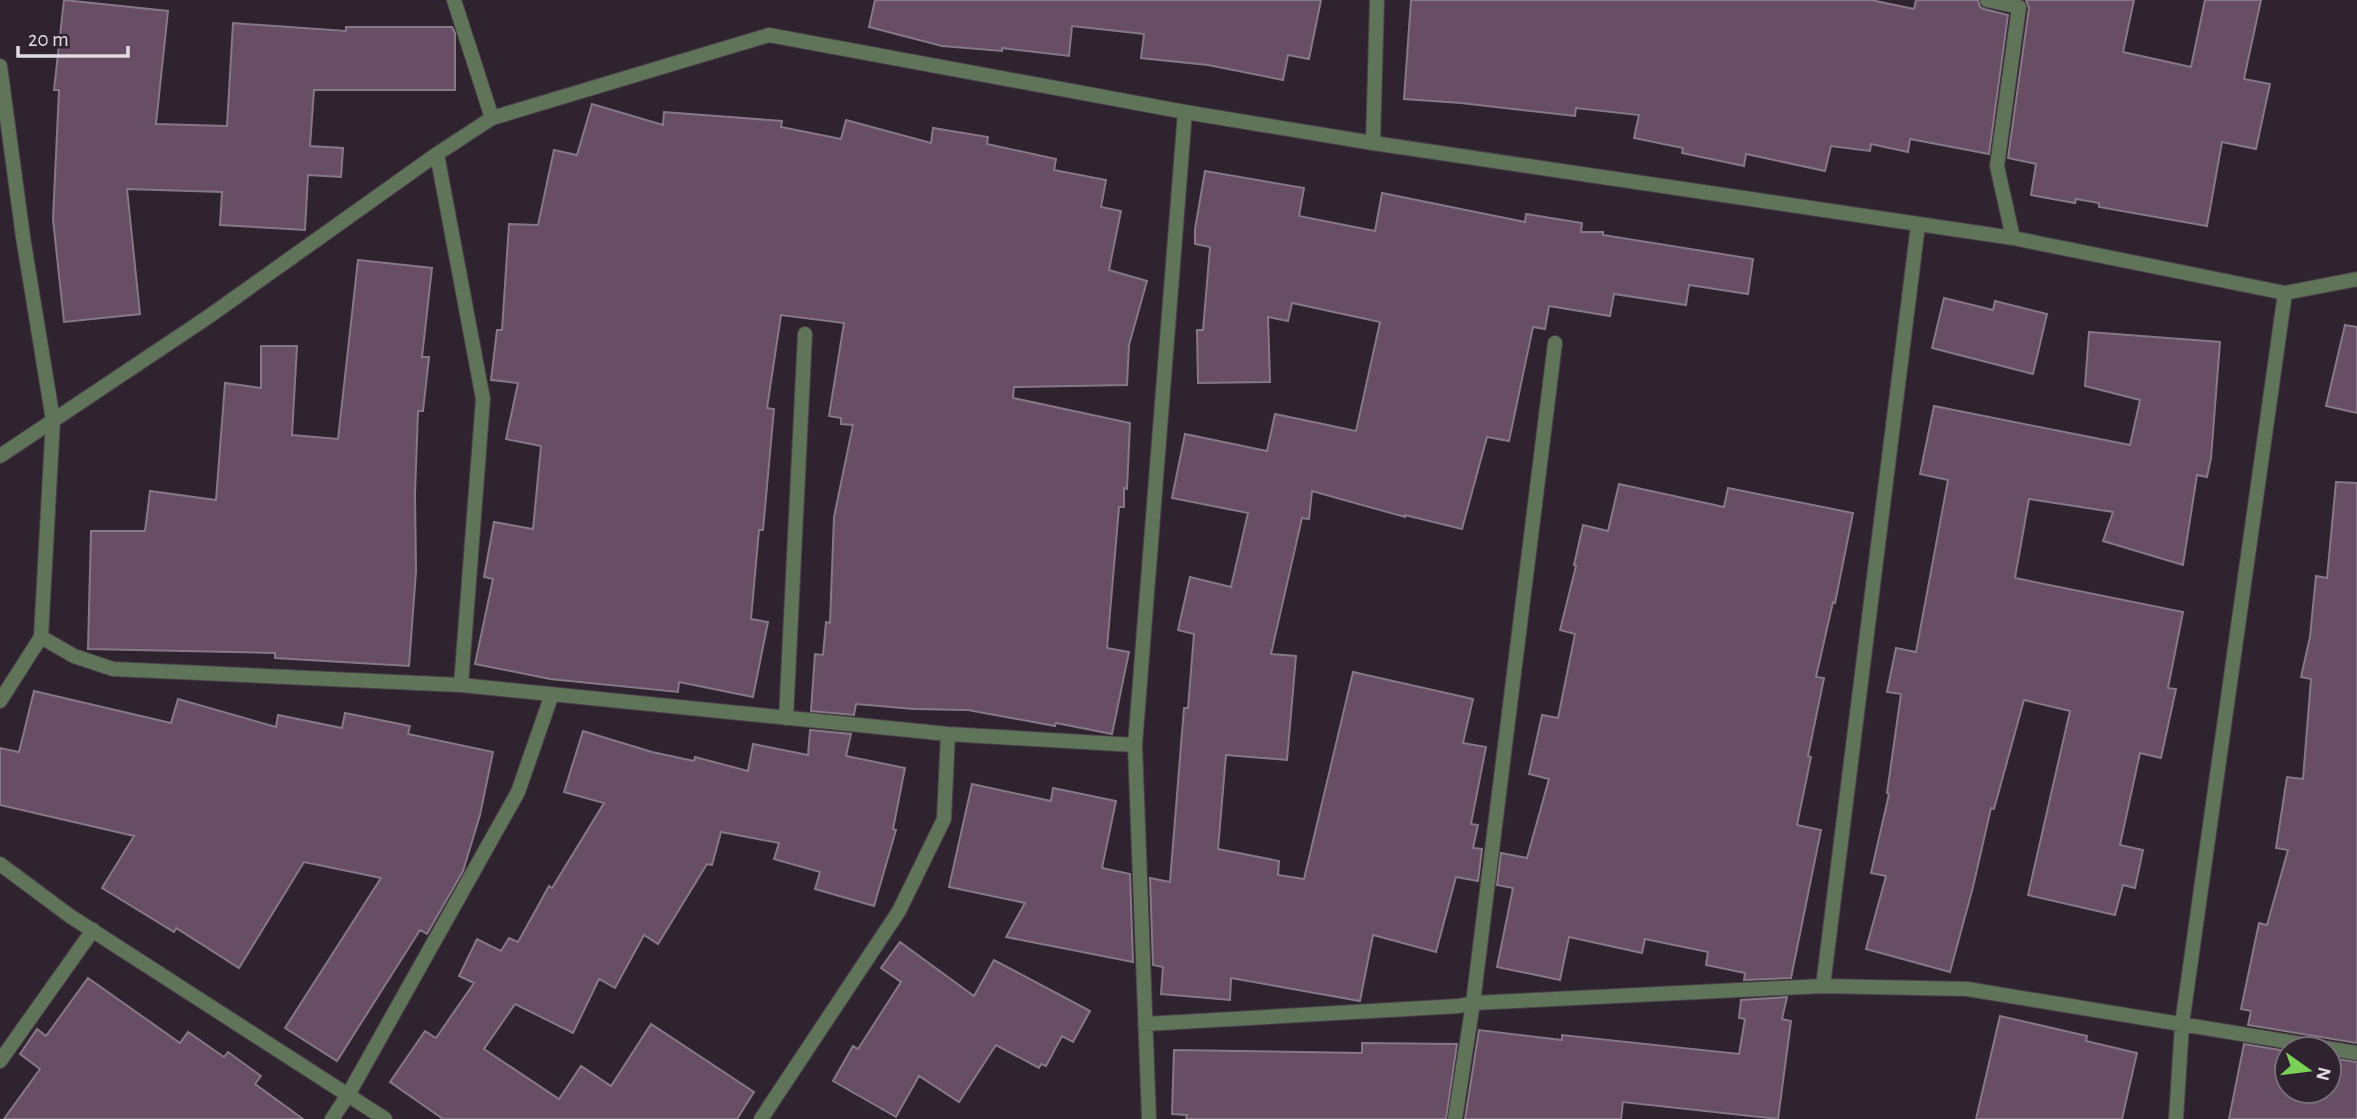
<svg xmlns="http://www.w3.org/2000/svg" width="2357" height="1119" font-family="'Alegreya Sans',sans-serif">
	<rect width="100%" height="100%" fill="#2e232e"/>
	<path fill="#674e65" stroke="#867885" stroke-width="2" d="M 64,0 L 168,11 L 156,124 L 227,126 L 233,23 L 346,31 L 346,27 L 452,27 L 455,33 L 455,90 L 314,90 L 310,146 L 343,148 L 341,177 L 308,175 L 305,230 L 220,225 L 222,192 L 127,189 L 140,314 L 64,322 L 53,219 L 59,90 L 54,90 Z
		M 875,0 L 1321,0 L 1309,59 L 1288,55 L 1283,80 L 1208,65 L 1141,58 L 1144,34 L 1072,26 L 1069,56 L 1002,48 L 1002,51 L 942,46 L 869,27 Z
		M 1411,0 L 1871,0 L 1914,9 L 1916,0 L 1978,0 L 1980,7 L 1984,9 L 2008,15 L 1989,154 L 1910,139 L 1908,152 L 1871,144 L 1870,151 L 1831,146 L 1825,171 L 1746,154 L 1744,166 L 1682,153 L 1683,148 L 1634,138 L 1639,115 L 1576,108 L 1575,116 L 1461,103 L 1404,99 Z
		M 2026,0 L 2134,0 L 2123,52 L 2191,67 L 2205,0 L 2261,0 L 2244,79 L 2270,84 L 2256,149 L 2222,142 L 2207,226 L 2099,207 L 2099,203 L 2076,199 L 2075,203 L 2031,195 L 2036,164 L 2008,158 L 2029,8 Z
		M 592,104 L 663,125 L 664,112 L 782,121 L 781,127 L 841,139 L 846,120 L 931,143 L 933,128 L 988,137 L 987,144 L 1056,159 L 1054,170 L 1106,180 L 1101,207 L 1121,211 L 1109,270 L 1147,281 L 1129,345 L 1127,385 L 1014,387 L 1013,398 L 1130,423 L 1127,489 L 1124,488 L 1124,507 L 1119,507 L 1107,648 L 1129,652 L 1112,734 L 1056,723 L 1055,726 L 968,710 L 914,709 L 856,704 L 854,715 L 811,711 L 815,654 L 823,655 L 826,622 L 830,623 L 834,517 L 853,425 L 841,424 L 841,418 L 829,416 L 844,323 L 781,315 L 767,408 L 774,409 L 763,530 L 759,530 L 751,619 L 768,622 L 753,697 L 679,682 L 678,692 L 550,679 L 475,664 L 493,579 L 484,577 L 494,522 L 533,529 L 541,446 L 506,439 L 518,383 L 491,380 L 497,330 L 502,330 L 509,224 L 538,225 L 554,150 L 577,155 Z
		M 1205,171 L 1304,188 L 1299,216 L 1375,231 L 1382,193 L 1525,222 L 1526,214 L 1582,223 L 1581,232 L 1603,232 L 1603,235 L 1753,259 L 1748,294 L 1689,285 L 1686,305 L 1614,294 L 1610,316 L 1549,306 L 1545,329 L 1533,327 L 1509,441 L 1487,437 L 1462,529 L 1405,515 L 1405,517 L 1312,491 L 1309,519 L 1302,518 L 1271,654 L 1296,656 L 1287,760 L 1226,755 L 1218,849 L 1279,861 L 1278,875 L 1304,879 L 1353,672 L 1473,699 L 1463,743 L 1486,747 L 1471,824 L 1478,825 L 1473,848 L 1482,849 L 1478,881 L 1456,877 L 1436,952 L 1373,935 L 1360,1001 L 1231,978 L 1230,1000 L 1161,994 L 1163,967 L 1153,965 L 1150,878 L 1170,882 L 1184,708 L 1188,708 L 1194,634 L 1178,630 L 1190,577 L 1231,587 L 1248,513 L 1172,498 L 1185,434 L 1267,451 L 1275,414 L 1356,431 L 1380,322 L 1292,303 L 1288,321 L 1268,317 L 1270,382 L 1198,383 L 1197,330 L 1203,330 L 1210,247 L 1195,244 L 1195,229 Z
		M 358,260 L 432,268 L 422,357 L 429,357 L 423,411 L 418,411 L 415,494 L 416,571 L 409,666 L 275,658 L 275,653 L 88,649 L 91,531 L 145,531 L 150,491 L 216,500 L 225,383 L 261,388 L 261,346 L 297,346 L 292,435 L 338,439 Z
		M 1944,298 L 1993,310 L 1995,301 L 2047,314 L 2033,374 L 1932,348 Z
		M 2345,325 L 2357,327 L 2357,413 L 2326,406 Z
		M 2089,332 L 2220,342 L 2211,458 L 2207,477 L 2197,475 L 2183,565 L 2103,541 L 2113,512 L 2029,499 L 2015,578 L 2183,612 L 2168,688 L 2176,689 L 2161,758 L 2140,753 L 2120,845 L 2143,850 L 2135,888 L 2123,885 L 2115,915 L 2028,895 L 2070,711 L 2024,700 L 1994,809 L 1991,808 L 1973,887 L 1950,972 L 1866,949 L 1886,876 L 1871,873 L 1889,794 L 1887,793 L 1901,694 L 1887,692 L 1896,648 L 1916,652 L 1948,480 L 1920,474 L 1934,406 L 2130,445 L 2140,400 L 2085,386 Z
		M 2336,482 L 2357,483 L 2357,1043 L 2248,1025 L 2251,1011 L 2241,1009 L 2259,923 L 2267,925 L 2288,850 L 2276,848 L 2287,777 L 2303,779 L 2311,679 L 2301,677 L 2310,637 L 2316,576 L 2327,578 Z
		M 1619,484 L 1724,507 L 1728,488 L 1853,513 L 1835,603 L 1833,602 L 1816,677 L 1824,678 L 1808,756 L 1811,757 L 1797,825 L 1821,830 L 1791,978 L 1744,980 L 1745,973 L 1706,965 L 1708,952 L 1645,939 L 1642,953 L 1569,937 L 1560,980 L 1497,967 L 1513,888 L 1497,885 L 1501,853 L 1527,858 L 1549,779 L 1529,774 L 1542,715 L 1558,718 L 1575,634 L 1560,630 L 1576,566 L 1574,565 L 1583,525 L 1608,531 Z
		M 34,691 L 171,723 L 178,699 L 276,727 L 278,715 L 342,728 L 345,713 L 410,726 L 408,734 L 493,752 L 480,815 L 463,871 L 427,934 L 420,930 L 337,1061 L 285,1028 L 381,878 L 304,862 L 239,968 L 176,928 L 174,932 L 102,888 L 134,836 L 0,805 L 0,748 L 19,752 Z
		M 810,730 L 851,734 L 846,756 L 905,768 L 893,829 L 896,830 L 874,906 L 815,889 L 820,872 L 774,859 L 779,843 L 721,832 L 712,865 L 707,864 L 658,944 L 644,935 L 615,988 L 599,979 L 573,1033 L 515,1004 L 484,1049 L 559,1099 L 581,1066 L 611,1086 L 651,1024 L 754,1092 L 737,1119 L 443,1119 L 390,1082 L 425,1031 L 436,1038 L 474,983 L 459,976 L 477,939 L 501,951 L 509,938 L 518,942 L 549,886 L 552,888 L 604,803 L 564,792 L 583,731 L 652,752 L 694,761 L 695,757 L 748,771 L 753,744 L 808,755 Z
		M 972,784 L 1051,801 L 1053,788 L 1116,801 L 1102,868 L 1130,874 L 1133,962 L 1006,937 L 1025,903 L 949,887 Z
		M 900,942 L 974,996 L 994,960 L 1090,1011 L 1073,1042 L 1062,1036 L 1046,1066 L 1041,1064 L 1039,1068 L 996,1045 L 959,1102 L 919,1076 L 896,1117 L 833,1081 L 853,1046 L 858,1049 L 901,982 L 881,968 Z
		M 88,978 L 180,1043 L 188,1032 L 224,1057 L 228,1052 L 261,1076 L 255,1084 L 303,1119 L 4,1119 L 40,1069 L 20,1054 L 37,1029 L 46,1036 Z
		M 1787,997 L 1782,1019 L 1791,1021 L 1778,1119 L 1623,1102 L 1621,1119 L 1465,1119 L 1479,1030 L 1562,1040 L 1562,1035 L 1739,1054 L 1745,1019 L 1739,1018 L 1741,1000 Z
		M 2000,1016 L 2087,1036 L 2086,1041 L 2137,1053 L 2122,1119 L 1976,1119 Z
		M 1362,1043 L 1457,1044 L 1446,1119 L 1186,1119 L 1187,1115 L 1172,1114 L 1174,1050 L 1362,1053 Z
		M 2244,1044 L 2287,1051 L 2287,1091 L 2329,1091 L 2329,1058 L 2357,1062 L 2357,1119 L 2229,1119 Z"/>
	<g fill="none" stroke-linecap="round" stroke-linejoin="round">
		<g stroke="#4b404b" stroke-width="16">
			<path id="minor" d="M 454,0 L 492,118
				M 1987,0 L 2019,7 L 1997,166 L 2013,238 L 2285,293 L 2357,279
				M 0,66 L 23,237 L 53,420 L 41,637 L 74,656 L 113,669 L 461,685 L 948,734 L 1135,745
				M 1373,143 L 2013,238
				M 437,154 L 483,399 L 461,685
				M 0,456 L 208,317 L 437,154 L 492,118 L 769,35 L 1185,112 L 1373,143 L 1377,0
				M 0,701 L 41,637
				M 786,718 L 805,334
				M 1823,986 L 1918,225
				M 1145,1024 L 1459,1006 L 1473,1003 L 1823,986 L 1967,989 L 2357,1053
				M 0,1061 L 93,930
				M 332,1119 L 348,1095 L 518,792 L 552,694
				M 761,1119 L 899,911 L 944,819 L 948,734
				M 1149,1119 L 1135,745 L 1185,112
				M 1455,1119 L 1473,1003 L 1555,343
				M 2176,1119 L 2182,1024 L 2285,293"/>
		</g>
		<g stroke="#4b404b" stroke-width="16">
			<path id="tertiary" d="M 0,864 L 70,916 L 385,1119"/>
		</g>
		<use href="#minor" stroke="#5f7458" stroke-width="14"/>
		<use href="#tertiary" stroke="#5f7458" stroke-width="14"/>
	</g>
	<g transform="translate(2308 1070) rotate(104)"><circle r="33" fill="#2e232e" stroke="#766d76" stroke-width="2"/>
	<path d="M0-5L12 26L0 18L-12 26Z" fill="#7ad156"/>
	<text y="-10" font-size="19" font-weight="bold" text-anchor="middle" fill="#e2dbe2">N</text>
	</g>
	<path d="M18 46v10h110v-10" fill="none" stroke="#e2dbe2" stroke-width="3.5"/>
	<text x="28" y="46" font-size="21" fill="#e2dbe2" stroke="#2e232e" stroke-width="5" paint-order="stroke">20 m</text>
</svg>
